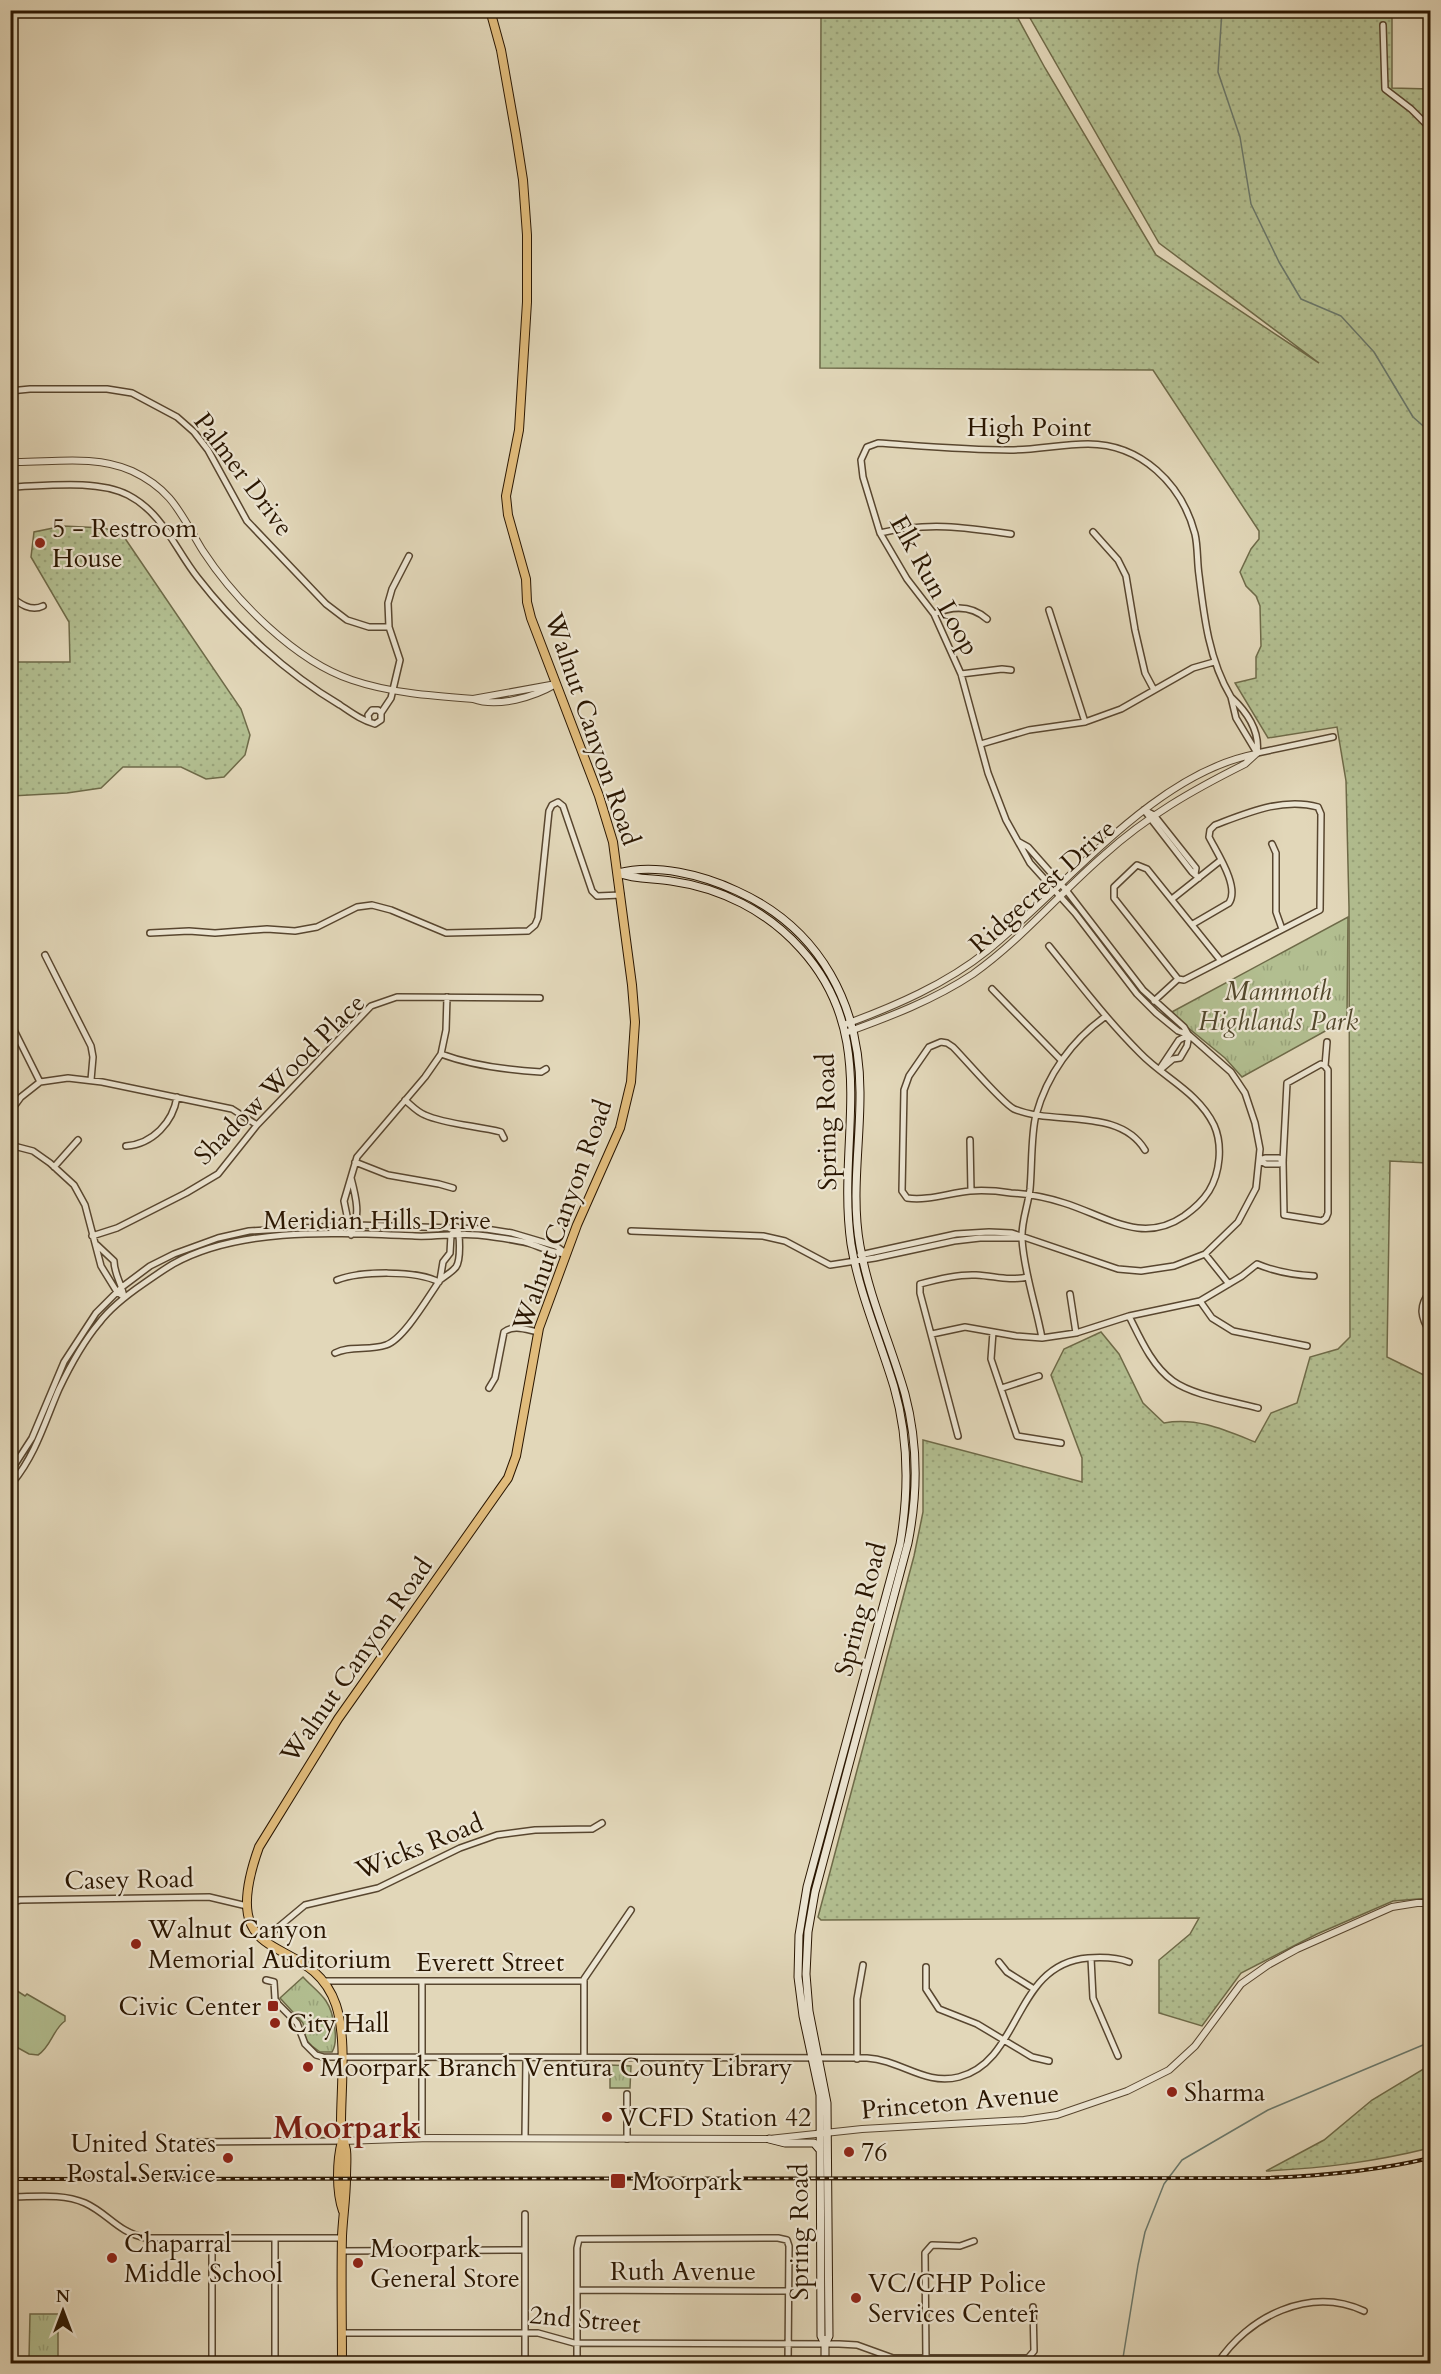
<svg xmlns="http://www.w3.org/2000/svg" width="1441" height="2374" font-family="Cardo,serif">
	<defs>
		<pattern id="grass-dots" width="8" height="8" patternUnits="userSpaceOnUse" patternTransform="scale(1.5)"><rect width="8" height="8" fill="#b2be90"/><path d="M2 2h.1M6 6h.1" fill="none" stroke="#99a37a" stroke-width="1.8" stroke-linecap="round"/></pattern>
		<pattern id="park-tufts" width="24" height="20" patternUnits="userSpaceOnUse" patternTransform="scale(1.5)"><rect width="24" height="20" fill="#b2be90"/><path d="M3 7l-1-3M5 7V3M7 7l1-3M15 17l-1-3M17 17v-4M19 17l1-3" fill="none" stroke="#99a37a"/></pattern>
	</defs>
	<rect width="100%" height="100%" fill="#e2d7b9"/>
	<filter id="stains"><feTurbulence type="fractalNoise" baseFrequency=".00333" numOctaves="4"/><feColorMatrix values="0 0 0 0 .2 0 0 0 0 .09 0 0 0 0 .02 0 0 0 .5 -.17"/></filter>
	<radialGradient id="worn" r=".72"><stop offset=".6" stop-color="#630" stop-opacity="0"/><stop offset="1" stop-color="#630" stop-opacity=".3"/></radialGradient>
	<path fill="url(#grass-dots)" stroke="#6e6a48" stroke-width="1.5" d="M 821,11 L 1014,11 L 1045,68 L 1156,255 L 1319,363 L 1159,243 L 1026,11 L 1392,11 L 1392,88 L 1430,89 L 1430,1159 L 1427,1163 L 1390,1161 L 1387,1357 L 1430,1378 L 1430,1898 L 1393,1901 L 1317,1934 L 1241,1973 L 1202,2026 L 1159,2013 L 1159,1960 L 1190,1934 L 1199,1918 L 821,1920 L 818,1917 L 914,1556 L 923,1512 L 923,1440 L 1082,1482 L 1082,1458 L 1051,1375 L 1064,1349 L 1101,1332 L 1119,1354 L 1143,1403 L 1164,1423 C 1197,1417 1225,1430 1255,1442 L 1271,1413 L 1297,1403 L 1310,1357 L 1338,1349 L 1350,1337 L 1349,907 L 1346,781 L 1337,727 L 1268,738 L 1235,683 L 1256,678 L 1256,657 L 1261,646 L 1260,606 L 1256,596 L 1246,586 L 1240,572 L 1251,549 L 1259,539 L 1259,531 L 1153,370 L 820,368 Z
		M 63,526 L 104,528 L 122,534 L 241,709 L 250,735 L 245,755 L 224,777 L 206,779 L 181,767 L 123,767 L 101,788 L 67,793 L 11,796 L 11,662 L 70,662 L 69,622 L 31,557 L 34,532 Z
		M 1430,2065 L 1430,2148 C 1373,2162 1325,2168 1266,2171 L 1324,2140 L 1372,2100 Z"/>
	<path fill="url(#park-tufts)" stroke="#6e6a48" stroke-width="1.5" d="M 1348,917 L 1347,1019 L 1242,1077 L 1225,1058 L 1170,1013 Z
		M 303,1977 C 310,1985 320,1992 326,2001 C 334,2013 339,2041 332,2052 L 320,2052 L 312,2046 L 306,2040 L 303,2023 L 280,1998 Z
		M 610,2065 L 631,2066 L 630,2088 L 610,2088 Z
		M 30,2314 L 58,2314 L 58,2363 L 39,2363 L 38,2359 L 29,2358 Z"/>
	<path fill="#b2be90" stroke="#6e6a48" stroke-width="1.5" d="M 11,1987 L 25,1996 L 27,1994 L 65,2016 L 65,2021 C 53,2029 51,2047 38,2055 L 29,2054 L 11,2044 Z"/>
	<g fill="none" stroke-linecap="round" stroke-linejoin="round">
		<path stroke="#6a786b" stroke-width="1.5" d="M 1222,10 L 1218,72 L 1240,137 L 1251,204 L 1279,262 L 1301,299 L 1341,316 L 1374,352 L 1413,417 L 1430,432
			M 1122,2364 L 1138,2265 L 1145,2232 L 1164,2184 L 1182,2160 L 1268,2110 L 1423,2045 L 1430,2039"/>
		<g stroke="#58462f" stroke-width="8">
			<path id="minor" d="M 1383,25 L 1385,89 L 1411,109 L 1430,128
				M 10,391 L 30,389 L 107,389 L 132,393 L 177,417 L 194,432 L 208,450 L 247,521 L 326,604 L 347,620 L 369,627 L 389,627
				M 10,487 C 45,486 97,479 128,495 C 163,513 175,549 198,578 C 236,627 286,673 340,705 C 352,713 361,720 375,724 L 381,720 L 381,713 L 378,710 L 372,710 L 368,715 L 369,721
				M 1093,532 L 1118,560 L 1126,576 L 1135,630 L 1145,673 L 1154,690
				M 880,533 C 928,522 963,527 1011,534
				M 10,596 C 20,604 31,612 43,606
				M 1049,610 L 1085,722
				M 934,614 C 952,606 971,605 987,619
				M 961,674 L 1002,669 L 1011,670
				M 1231,697 C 1247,712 1260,732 1257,753 L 1236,718 Z
				M 381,713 L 391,698 L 400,660 L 389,627 L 388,603 L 392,589 L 409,556
				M 981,744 L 1029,730 L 1085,722 L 1121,709 L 1193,668 L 1214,662
				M 1257,753 L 1333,737
				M 1019,842 L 1028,847 L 1066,890 L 1143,990 L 1184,1027 L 1188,1034
				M 1272,844 L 1276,853 L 1276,912 L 1282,929
				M 1195,874 L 1196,868 L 1154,815 L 1144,810 L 1192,872 L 1199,878
				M 1172,899 L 1221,860
				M 150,933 L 189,931 L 215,933 L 267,929 L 295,931 L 317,927 L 357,907 L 372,905 L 391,910 L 446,933 L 528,931 L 535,925 L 538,918 L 549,811 L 552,805 L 558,802 L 563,806 L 592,891 L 597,896 L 621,895
				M 1049,946 C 1078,982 1107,1020 1140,1053 C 1164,1078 1198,1092 1214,1125 C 1223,1145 1220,1173 1209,1191 C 1202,1202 1195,1208 1184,1216 C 1142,1245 1106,1216 1064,1203 C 1048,1198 1028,1194 1011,1193 C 998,1191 983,1190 970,1191 C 949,1193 928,1201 907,1198 L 902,1191 L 904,1090 L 909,1076 L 929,1047 L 941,1042 L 947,1043 L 953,1047 C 965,1059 1003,1104 1014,1109 C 1054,1126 1119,1107 1145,1150
				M 45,955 L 91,1046 L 93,1057 L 91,1080
				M 1178,979 L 1184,980 L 1320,910 L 1321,814 L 1318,807 C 1283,797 1247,813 1215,825 L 1210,830 L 1209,837 C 1217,853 1240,887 1229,903 L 1193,924
				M 1178,979 L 1114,898 L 1114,887 L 1137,865 L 1147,869 L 1221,961
				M 992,989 L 1060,1059
				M 1154,1001 L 1178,979
				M 10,1022 L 40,1082
				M 441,1054 C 473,1066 507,1070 541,1072 L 546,1069
				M 1321,1064 L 1325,1066 L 1328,1070 L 1328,1213 L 1326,1218 L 1322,1221 L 1284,1215 L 1283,1161 L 1287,1083 Z
				M 1325,1066 L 1327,1042
				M 1161,1067 L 1179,1040 L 1189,1035
				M 1160,1070 L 1173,1059 L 1180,1058 L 1187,1046 L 1189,1035
				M 405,1100 C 411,1105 417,1112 425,1115 C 444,1124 478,1126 501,1132 L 504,1138
				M 10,1112 L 21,1097 L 40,1082 L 68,1078 L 102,1082 L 232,1109 L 257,1125
				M 970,1140 L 971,1191
				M 10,1145 L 33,1151 L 50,1163 L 74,1185 L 85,1205 L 101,1266 L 117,1292 L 124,1297 C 122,1284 114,1274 114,1261 L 97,1245
				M 126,1146 C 153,1144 173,1122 177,1097
				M 1265,1158 L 1279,1158 L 1283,1161 L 1279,1164 L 1266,1164 L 1259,1160 Z
				M 355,1162 L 388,1175 L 439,1184 L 453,1188
				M 54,1167 L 78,1140
				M 351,1178 C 356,1197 361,1216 351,1235 L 344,1201 L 357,1157 L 425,1077 L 441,1054 L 446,1030 L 447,997
				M 457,1227 C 460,1234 461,1260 456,1267 C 452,1272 445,1276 440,1280 L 443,1262 L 450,1253 L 451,1235 Z
				M 631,1231 L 763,1236 L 785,1241 L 830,1265 L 875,1258 L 954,1241 L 980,1238 L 1020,1238
				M 92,1236 L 117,1228 L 186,1193 L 218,1174 L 257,1125 L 371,1006 L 397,997 L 540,998
				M 1205,1254 L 1229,1284
				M 860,1255 L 956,1234 L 989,1232 L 1012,1233 L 1118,1269 L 1141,1271 L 1174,1266 L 1205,1254 L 1238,1222 L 1256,1188 L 1260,1149 L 1255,1123 L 1245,1093 L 1231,1072 L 1189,1035 L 1178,1031 L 1156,1013 L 1137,994 L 1075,913 L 1030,863 L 1006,820 L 988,773 L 961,674 L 934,614 L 907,579 L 880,533 L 863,477 L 861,460 L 867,447 L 878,443 C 922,446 966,450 1010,450 C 1036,450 1062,444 1088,444 C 1141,444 1182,484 1195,534 C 1198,547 1197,562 1199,575 C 1204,617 1209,660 1231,697
				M 337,1280 C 361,1271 416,1270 439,1282
				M 1430,1292 C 1418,1306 1421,1318 1430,1332
				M 1070,1294 L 1076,1333
				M 1200,1301 L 1212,1318 L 1233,1331 L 1307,1346
				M 1129,1316 C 1140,1338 1152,1366 1173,1381 C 1194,1396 1233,1401 1258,1408
				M 993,1332 L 991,1359 L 1017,1436 L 1061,1443
				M 932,1334 L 965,1327 L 1016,1336 L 1042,1338 L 1076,1333 L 1129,1316 L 1200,1301 L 1242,1276 L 1257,1264 C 1276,1272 1293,1275 1314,1276
				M 1042,1338 C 1036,1305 1024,1273 1022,1239 C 1021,1222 1028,1206 1030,1189 C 1032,1168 1031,1133 1036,1115 C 1047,1075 1072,1040 1106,1016
				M 335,1353 C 351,1345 369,1351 386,1345 C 404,1339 428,1297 440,1280
				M 489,1388 L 495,1378 L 504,1332 C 514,1324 527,1330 538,1332
				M 1002,1388 L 1039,1376
				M 958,1436 L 920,1293 L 920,1284 C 938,1279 958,1274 976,1275 C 996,1276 1007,1281 1028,1277
				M 10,1472 L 32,1438 L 64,1362 L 96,1313 L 122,1287 L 150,1266 L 174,1254 L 218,1238 L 249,1231 L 356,1225 L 486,1229 L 512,1233 L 556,1246 L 567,1254 C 553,1254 541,1247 528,1243 C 512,1239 495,1237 478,1235 C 457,1233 436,1237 415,1236 C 339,1233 241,1226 173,1264 C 163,1270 153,1277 143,1284 C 127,1295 111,1307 99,1323 C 83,1342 70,1366 59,1389 C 45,1421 36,1454 13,1482
				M 10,1914 L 12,1902 L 20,1900 L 209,1897 L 247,1906
				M 263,1940 L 305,1905 L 378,1888 L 460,1848 L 497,1835 L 535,1830 L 592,1829 L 602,1823
				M 1091,1958 L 1093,1998 L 1118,2056
				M 999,1962 L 1007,1972 L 1034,1989
				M 926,1967 L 926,1989 L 939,2009 L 977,2024 L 1032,2057 L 1049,2061
				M 266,1980 L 274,1982 L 275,1999 L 278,2004 L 297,2023 L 305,2044 L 316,2055 L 323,2057 L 867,2058 C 901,2060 925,2086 959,2077 C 1022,2061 1013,1964 1088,1958 C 1102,1957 1116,1957 1129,1962
				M 324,1981 L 584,1981
				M 584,2058 L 584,1979 L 631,1910
				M 857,2059 L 857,1999 L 863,1965
				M 627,2094 L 627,2139
				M 422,2138 L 422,1981
				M 525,2138 L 526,2058
				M 191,2142 L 342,2141
				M 10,2197 C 35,2197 62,2193 85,2203 C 109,2214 117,2232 146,2238 L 342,2238
				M 212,2239 L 212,2364
				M 342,2251 L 525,2250
				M 577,2290 L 788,2291
				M 342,2333 L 538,2333 L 574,2343 L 839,2344 L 857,2345 L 893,2358 L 1028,2358 L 1034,2351 L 1033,2307
				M 926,2359 L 925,2253 L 932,2245 L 960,2246 L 974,2241
				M 275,2364 L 275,2239
				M 525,2364 L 525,2214
				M 577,2364 L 577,2248 L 579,2239 L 778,2238 L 787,2240 L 789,2246 L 788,2364
				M 1217,2364 C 1248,2316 1310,2286 1364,2311"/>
		</g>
		<g stroke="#58462f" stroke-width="8">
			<path id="tertiary" d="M 10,462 C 50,463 94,454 132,471 C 173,490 181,515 203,551 C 235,600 295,661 352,680 C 390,693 433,696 473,699 C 498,708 534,697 556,684 L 473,699
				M 846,1024 C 895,1006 946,984 987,951 C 1066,887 1154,773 1256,754
				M 845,1033 C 889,1017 934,1000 973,974 C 1021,940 1060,893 1104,855 C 1147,816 1193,790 1245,764 L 1257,753
				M 342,2141 L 430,2138 L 769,2139 L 862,2129 L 1024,2120 L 1057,2115 L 1127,2091 L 1169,2070 L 1195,2046 L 1241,1984 L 1268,1965 L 1297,1949 L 1392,1907 L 1417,1903 L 1430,1903"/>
		</g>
		<g stroke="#2a1601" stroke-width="9">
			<path id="secondary" d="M 618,873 C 636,880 653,878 671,881 C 721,888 767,911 801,949 C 882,1038 836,1139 851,1244 C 859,1293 880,1340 894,1387 C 909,1439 909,1491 900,1544 L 807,1887 L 799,1935 L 798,1977 L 803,2016 L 820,2095 L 821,2336 L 825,2344 L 825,2364
				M 618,873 C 656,863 703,875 737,891 C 821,929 861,1006 860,1096 C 860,1146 851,1197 860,1246 C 869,1297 891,1345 905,1394 C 918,1443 918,1493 908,1543 L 815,1892 L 808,1932 L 806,1974 L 809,2011 L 827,2103 L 829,2336 L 825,2344
				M 769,2139 L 785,2143 L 814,2143 L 820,2150"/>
		</g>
		<g stroke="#2a1601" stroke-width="10">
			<path id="primary" d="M 342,2141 C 337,2160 336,2191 343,2211
				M 342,2364 C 342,2321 341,2278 342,2236 C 343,2216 346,2197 346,2177 C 346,2168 347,2158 346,2150 C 344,2140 341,2133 341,2123 C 341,2087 347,2039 336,2005 C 310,1928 213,1975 259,1847 L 338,1719 L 508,1478 L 516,1456 L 539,1328 L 577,1225 L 620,1128 L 631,1082 L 635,1022 L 632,985 L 613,842 L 599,796 L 531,618 L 527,602 L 526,579 L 508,515 L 506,496 L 519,430 L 527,302 L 527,235 L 523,180 L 516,135 L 501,50 L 490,10"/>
		</g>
		<use href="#minor" stroke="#ece5d2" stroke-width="5"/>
		<use href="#tertiary" stroke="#ece5d2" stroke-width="6"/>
		<use href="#secondary" stroke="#ece5d2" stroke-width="7"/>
		<use href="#primary" stroke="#e1bc7c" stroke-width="8"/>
		<g stroke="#2a1601" stroke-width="4">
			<path id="rail" d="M 10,2179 L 1266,2178 C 1322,2176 1376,2171 1430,2158"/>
		</g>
		<use href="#rail" stroke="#ece5d2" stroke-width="1.5" stroke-dasharray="4.5" stroke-linecap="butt"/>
	</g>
	<g fill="#8f2418" stroke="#ece5d2" stroke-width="2">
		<circle cx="40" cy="543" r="6"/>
		<circle cx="136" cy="1944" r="6"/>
		<rect x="267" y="2000" width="12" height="12" rx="3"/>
		<circle cx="275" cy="2023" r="6"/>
		<circle cx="308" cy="2067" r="6"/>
		<circle cx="1172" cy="2092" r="6"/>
		<circle cx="607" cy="2117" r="6"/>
		<circle cx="849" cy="2152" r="6"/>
		<circle cx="228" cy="2158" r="6"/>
		<rect x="610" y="2173" width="16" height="16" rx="3"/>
		<circle cx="112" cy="2258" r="6"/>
		<circle cx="358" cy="2263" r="6"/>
		<circle cx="856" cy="2298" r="6"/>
	</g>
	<g text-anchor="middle" stroke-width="4.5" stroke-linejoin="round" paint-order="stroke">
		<g font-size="26" fill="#2a1601" stroke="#ece5d2">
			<text x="1029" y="436">High Point</text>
			<text transform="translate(244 474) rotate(53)" y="9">Palmer Drive</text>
			<text transform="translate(935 585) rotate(61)" y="9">Elk Run Loop</text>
			<text transform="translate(593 729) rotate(71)" y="9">Walnut Canyon Road</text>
			<text transform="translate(1042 886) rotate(-42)" y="9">Ridgecrest Drive</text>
			<text transform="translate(279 1079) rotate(-45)" y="9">Shadow Wood Place</text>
			<text transform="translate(826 1122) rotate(-91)" y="9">Spring Road</text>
			<text transform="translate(562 1215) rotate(-70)" y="9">Walnut Canyon Road</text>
			<text x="377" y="1229">Meridian Hills Drive</text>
			<text transform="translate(860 1609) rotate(-75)" y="9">Spring Road</text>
			<text transform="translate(356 1660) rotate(-55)" y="9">Walnut Canyon Road</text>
			<text transform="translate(419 1846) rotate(-22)" y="9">Wicks Road</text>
			<text transform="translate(129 1879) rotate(-1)" y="9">Casey Road</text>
			<text x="490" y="1971">Everett Street</text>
			<text transform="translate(960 2101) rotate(-5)" y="9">Princeton Avenue</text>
			<text transform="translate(799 2232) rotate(-90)" y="9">Spring Road</text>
			<text x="683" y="2280">Ruth Avenue</text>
			<text transform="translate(585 2319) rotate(5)" y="9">2nd Street</text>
		</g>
		<g font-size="26" fill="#2a1601" stroke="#ece5d2" text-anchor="start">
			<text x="52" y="537">5 - Restroom<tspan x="52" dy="30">House</tspan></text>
			<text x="148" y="1938">Walnut Canyon<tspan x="148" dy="30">Memorial Auditorium</tspan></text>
			<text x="261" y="2015" text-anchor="end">Civic Center</text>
			<text x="287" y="2032">City Hall</text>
			<text x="320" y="2076">Moorpark Branch Ventura County Library</text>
			<text x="1184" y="2101">Sharma</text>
			<text x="619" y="2126">VCFD Station 42</text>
			<text x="216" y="2152" text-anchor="end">United States<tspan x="216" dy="30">Postal Service</tspan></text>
			<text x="861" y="2161">76</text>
			<text x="632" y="2190">Moorpark</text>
			<text x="124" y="2252">Chaparral<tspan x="124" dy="30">Middle School</tspan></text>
			<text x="370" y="2257">Moorpark<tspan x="370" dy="30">General Store</tspan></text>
			<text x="868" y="2292">VC/CHP Police<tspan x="868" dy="30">Services Center</tspan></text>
		</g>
		<g font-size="26" font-style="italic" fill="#53482c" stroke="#ece5d2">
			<text x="1278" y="1000">Mammoth<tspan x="1278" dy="30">Highlands Park</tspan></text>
		</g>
		<g font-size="32" font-weight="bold" fill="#7a1f14" stroke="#ece5d2">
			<text x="347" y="2138">Moorpark</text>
		</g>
	</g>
	<rect width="1441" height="2374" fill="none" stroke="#e2d7b9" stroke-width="36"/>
	<rect x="12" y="12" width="1417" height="2350" fill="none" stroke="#2a1601" stroke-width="3"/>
	<rect x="18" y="18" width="1405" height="2338" fill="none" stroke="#2a1601" stroke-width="1.5"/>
	<g transform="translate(63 2311)" stroke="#ece5d2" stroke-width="4.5" paint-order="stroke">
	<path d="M0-4.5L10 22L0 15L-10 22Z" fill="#2a1601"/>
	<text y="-9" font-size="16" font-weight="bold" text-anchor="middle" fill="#2a1601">N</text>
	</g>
	<rect width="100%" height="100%" filter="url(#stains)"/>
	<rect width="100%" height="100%" fill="url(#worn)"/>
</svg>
